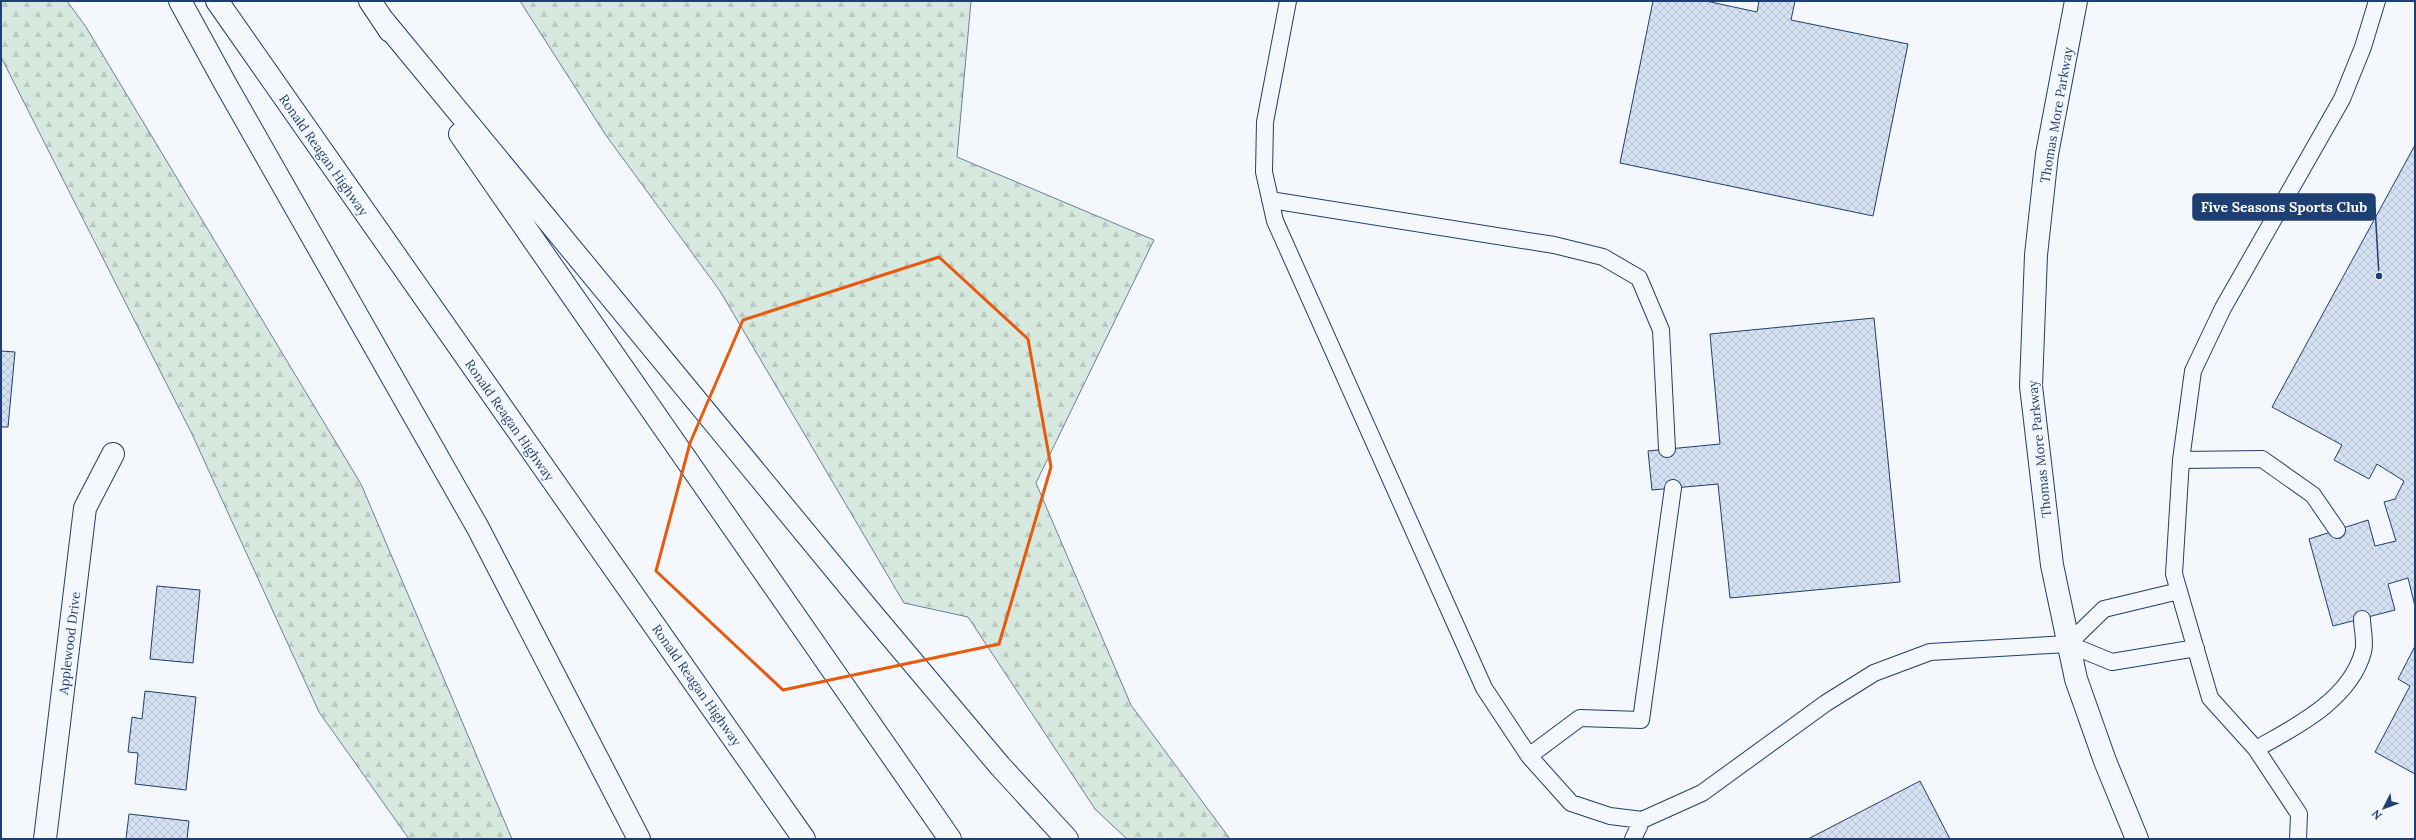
<svg xmlns="http://www.w3.org/2000/svg" width="2416" height="840" font-family="Lora,serif">
	<defs>
		<pattern id="forest-firs" width="22" height="20" patternUnits="userSpaceOnUse"><rect width="22" height="20" fill="#d7e8df"/><path d="M5 1l3.5 6h-7zM16 11l3.5 6h-7z" fill="#b8c8c3"/></pattern>
		<pattern id="building-cross-hatch" width="8" height="8" patternUnits="userSpaceOnUse"><rect width="8" height="8" fill="#d5e0f0"/><path d="M0 0l8 8M0 8l8-8" fill="none" stroke="#b6c1d1"/></pattern>
	</defs>
	<rect width="100%" height="100%" fill="#f4f7fb"/>
	<path fill="url(#forest-firs)" stroke="#687fa3" d="M 1,1 L 67,1 L 86,27 L 361,484 L 512,839 L 409,839 L 319,712 L 192,434 L 1,57 Z
		M 520,1 L 971,1 L 957,157 L 1154,240 L 1036,483 L 1131,705 L 1230,839 L 1127,839 L 1095,809 L 968,617 L 904,603 L 720,291 L 605,134 Z"/>
	<path fill="url(#building-cross-hatch)" stroke="#1d3f73" d="M 1653,1 L 1706,1 L 1757,12 L 1759,1 L 1795,1 L 1791,20 L 1908,44 L 1873,216 L 1620,163 Z
		M 2415,145 L 2415,606 L 2408,578 L 2388,584 L 2395,610 L 2333,626 L 2309,539 L 2368,520 L 2375,546 L 2396,541 L 2384,502 L 2395,499 L 2404,481 L 2377,464 L 2369,479 L 2334,460 L 2342,445 L 2272,407 Z
		M 1874,318 L 1900,582 L 1730,598 L 1718,484 L 1652,490 L 1648,451 L 1720,444 L 1710,334 Z
		M 1,351 L 15,352 L 8,427 L 1,427 Z
		M 157,586 L 200,590 L 193,663 L 150,659 Z
		M 2415,646 L 2415,774 L 2375,752 L 2410,686 L 2398,679 Z
		M 145,691 L 196,697 L 186,790 L 135,784 L 138,753 L 128,752 L 132,717 L 142,719 Z
		M 1920,781 L 1950,839 L 1808,839 Z
		M 129,814 L 189,821 L 187,839 L 126,839 Z"/>
	<g fill="none" stroke-linecap="round" stroke-linejoin="round">
		<g stroke="#1d3f73" stroke-width="18">
			<path id="service" d="M 1288,1 L 1265,122 L 1264,172 L 1275,221 L 1484,688 L 1529,756 L 1571,803 L 1610,816 L 1642,820 L 1702,793 L 1826,703 L 1874,673 L 1930,652 L 2068,644 L 2112,662 L 2196,648
				M 1270,200 L 1554,245 L 1603,257 L 1639,278 L 1661,330 L 1667,449
				M 2181,460 L 2262,459 L 2313,495 L 2337,530
				M 2068,644 L 2104,609 L 2179,591
				M 2256,749 C 2295,727 2350,700 2363,652 C 2366,643 2362,628 2362,619
				M 1529,756 L 1580,718 L 1641,720 L 1673,488
				M 1633,839 L 1642,820
				M 2298,839 L 2299,814 L 2256,749 L 2210,698 L 2174,574 L 2181,460 L 2193,371 L 2223,308 L 2342,99 L 2363,47 L 2377,1"/>
		</g>
		<g stroke="#1d3f73" stroke-width="24">
			<path id="minor" d="M 45,839 L 85,508 L 113,454"/>
		</g>
		<g stroke="#1d3f73" stroke-width="24">
			<path id="tertiary" d="M 2076,1 L 2047,154 L 2036,255 L 2031,386 L 2052,565 L 2076,679 L 2105,761 L 2137,839"/>
		</g>
		<g stroke="#1d3f73" stroke-width="24">
			<path id="motorway" d="M 180,1 L 226,85 L 478,528 L 639,839
				M 217,1 L 804,839
				M 370,1 L 390,31
				M 382,19 L 868,609 L 1000,766 L 1067,839
				M 460,134 L 950,839"/>
		</g>
		<use href="#service" stroke="#f4f7fb" stroke-width="16"/>
		<use href="#minor" stroke="#f4f7fb" stroke-width="22"/>
		<use href="#tertiary" stroke="#f4f7fb" stroke-width="22"/>
		<use href="#motorway" stroke="#f4f7fb" stroke-width="22"/>
	</g>
	<path fill="none" stroke="#e8590c" stroke-width="3" stroke-linejoin="round" d="M 939,257 L 1028,339 L 1051,467 L 999,644 L 783,690 L 656,571 L 690,443 L 743,320 Z"/>
	<g text-anchor="middle" stroke-width="3" stroke-linejoin="round" paint-order="stroke">
		<g font-size="13" fill="#1d3f73" stroke="#f4f7fb">
			<text transform="translate(2056 115) rotate(-80)" y="5">Thomas More Parkway</text>
			<text transform="translate(324 155) rotate(55)" y="5">Ronald Reagan Highway</text>
			<text transform="translate(510 420) rotate(55)" y="5">Ronald Reagan Highway</text>
			<text transform="translate(2039 449) rotate(-96)" y="5">Thomas More Parkway</text>
			<text transform="translate(69 643) rotate(-83)" y="5">Applewood Drive</text>
			<text transform="translate(697 685) rotate(55)" y="5">Ronald Reagan Highway</text>
		</g>
	</g>
	<path fill="none" stroke="#1d3f73" stroke-width="1.5" d="M2379 276L2375 207"/>
	<circle fill="#1d3f73" stroke="#f4f7fb" stroke-width="1.5" cx="2379" cy="276" r="4"/>
	<rect fill="#1d3f73" stroke="#1d3f73" stroke-width="1.5" x="2193" y="194" width="182" height="26" rx="4"/>
	<g font-size="14" text-anchor="middle" font-weight="bold" fill="#fff">
		<text x="2284" y="212">Five Seasons Sports Club</text>
	</g>
	<rect width="2416" height="840" fill="none" stroke="#1d3f73" stroke-width="4"/>
	<g transform="translate(2384 808) rotate(228)" stroke="#f4f7fb" stroke-width="3" paint-order="stroke">
	<path d="M0-3L7 15L0 10L-7 15Z" fill="#1d3f73"/>
	<text y="-6" font-size="11" font-weight="bold" text-anchor="middle" fill="#1d3f73">N</text>
	</g>
</svg>
